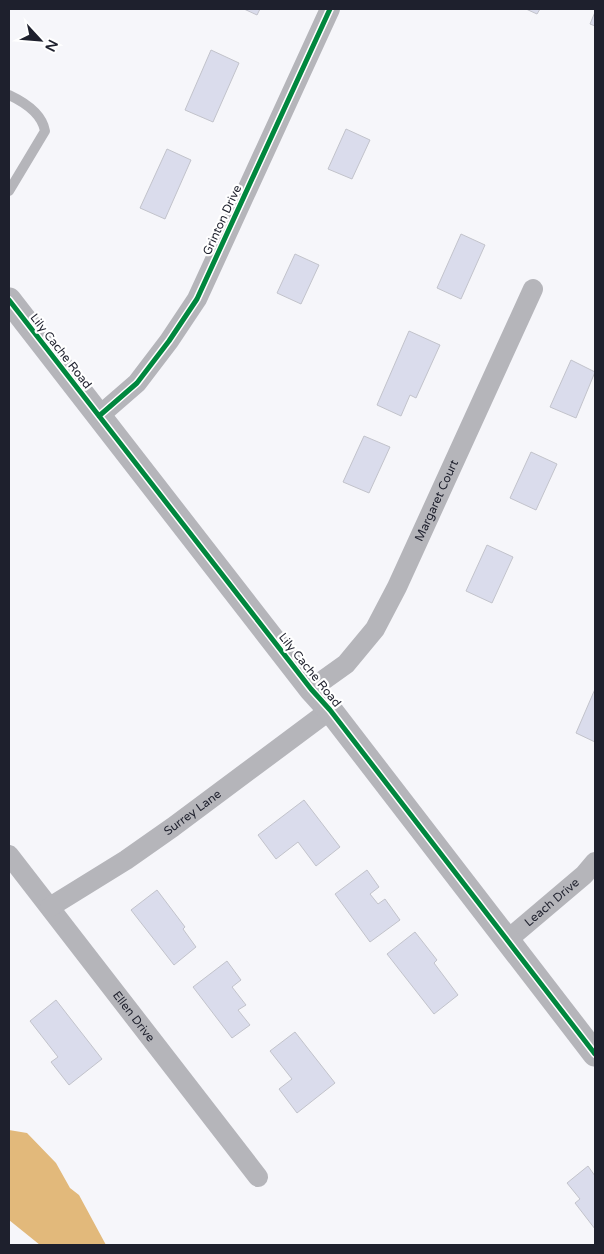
<svg xmlns="http://www.w3.org/2000/svg" width="604" height="1254" font-family="'Varela Round',sans-serif">
	<rect width="100%" height="100%" fill="#f6f6fa"/>
	<path fill="#e2b97b" d="M 9,1130 L 27,1133 L 56,1163 L 70,1188 L 79,1195 L 106,1245 L 40,1245 L 9,1220 Z"/>
	<path fill="#dadcec" stroke="#c2c3cb" d="M 244,9 L 260,9 L 257,15 Z
		M 526,9 L 540,9 L 537,14 Z
		M 595,12 L 595,26 L 590,24 Z
		M 211,50 L 239,63 L 213,122 L 185,110 Z
		M 346,129 L 370,140 L 352,179 L 328,169 Z
		M 167,149 L 191,160 L 165,219 L 140,208 Z
		M 461,234 L 485,245 L 461,299 L 437,288 Z
		M 295,254 L 319,265 L 301,304 L 277,293 Z
		M 409,331 L 440,345 L 416,398 L 410,395 L 401,416 L 377,405 Z
		M 571,360 L 595,372 L 576,418 L 550,407 Z
		M 364,436 L 390,447 L 369,493 L 343,482 Z
		M 531,452 L 557,464 L 536,510 L 510,498 Z
		M 487,545 L 513,557 L 492,603 L 466,591 Z
		M 595,689 L 595,742 L 576,733 Z
		M 304,800 L 340,847 L 316,866 L 298,842 L 276,859 L 258,835 Z
		M 367,870 L 379,887 L 370,894 L 378,904 L 385,899 L 400,920 L 370,942 L 335,894 Z
		M 157,890 L 185,927 L 183,929 L 196,947 L 174,965 L 131,910 Z
		M 415,932 L 437,960 L 434,963 L 458,995 L 434,1014 L 387,954 Z
		M 227,961 L 241,980 L 232,987 L 246,1005 L 238,1010 L 250,1025 L 232,1038 L 193,987 Z
		M 56,1000 L 102,1059 L 69,1085 L 51,1062 L 58,1057 L 30,1021 Z
		M 295,1032 L 335,1083 L 297,1113 L 279,1089 L 292,1079 L 270,1051 Z
		M 588,1166 L 595,1176 L 595,1229 L 575,1203 L 580,1199 L 567,1183 Z"/>
	<g fill="none" stroke-linecap="round" stroke-linejoin="round">
		<path stroke="#b5b5ba" stroke-width="10" d="M 9,95 C 24,102 42,114 45,131 L 9,191"/>
		<g stroke="#b5b5ba" stroke-width="20">
			<path d="M 99,416 L 137,383 L 169,341 L 197,299 L 330,9"/>
			<path id="s1" d="M 311,689 L 346,664 L 375,629 L 397,587 L 533,289"/>
			<path id="s2" d="M 9,855 L 258,1177"/>
			<path id="s3" d="M 50,907 L 126,860 L 173,827 L 330,710"/>
			<path id="s4" d="M 506,941 L 584,875 L 595,862"/>
		</g>
		<path stroke="#b5b5ba" stroke-width="25" d="M 9,300 L 311,689 L 330,710 L 595,1054"/>
		<g stroke="#fff" stroke-width="8">
			<path id="cycleway" d="M 9,300 L 311,689 L 330,710 L 595,1054
				M 99,416 L 137,383 L 169,341 L 197,299 L 330,9"/>
		</g>
		<use href="#cycleway" stroke="#00873e" stroke-width="5"/>
	</g>
	<g text-anchor="middle" stroke-width="4.5" stroke-linejoin="round" paint-order="stroke">
		<g font-size="12" fill="#1e202d" stroke="#fff">
			<text transform="translate(222 220) rotate(-65)" y="4">Grinton Drive</text>
			<text transform="translate(61 351) rotate(52)" y="4">Lily Cache Road</text>
			<text dy="4" stroke="none"><textPath href="#s1" startOffset="231">Margaret Court</textPath></text>
			<text transform="translate(310 670) rotate(51)" y="4">Lily Cache Road</text>
			<text dy="4" stroke="none"><textPath href="#s3" startOffset="171">Surrey Lane</textPath></text>
			<text dy="4" stroke="none"><textPath href="#s4" startOffset="60">Leach Drive</textPath></text>
			<text dy="4" stroke="none"><textPath href="#s2" startOffset="204">Ellen Drive</textPath></text>
		</g>
	</g>
	<rect width="604" height="1254" fill="none" stroke="#1e202d" stroke-width="20"/>
	<g transform="translate(40 40) rotate(116)" stroke="#ffffff" stroke-width="4" paint-order="stroke">
	<path d="M0-4L9 19L0 12L-9 19Z" fill="#1e202d"/>
	<text y="-8" font-size="14" font-weight="bold" text-anchor="middle" fill="#1e202d">N</text>
	</g>
</svg>
